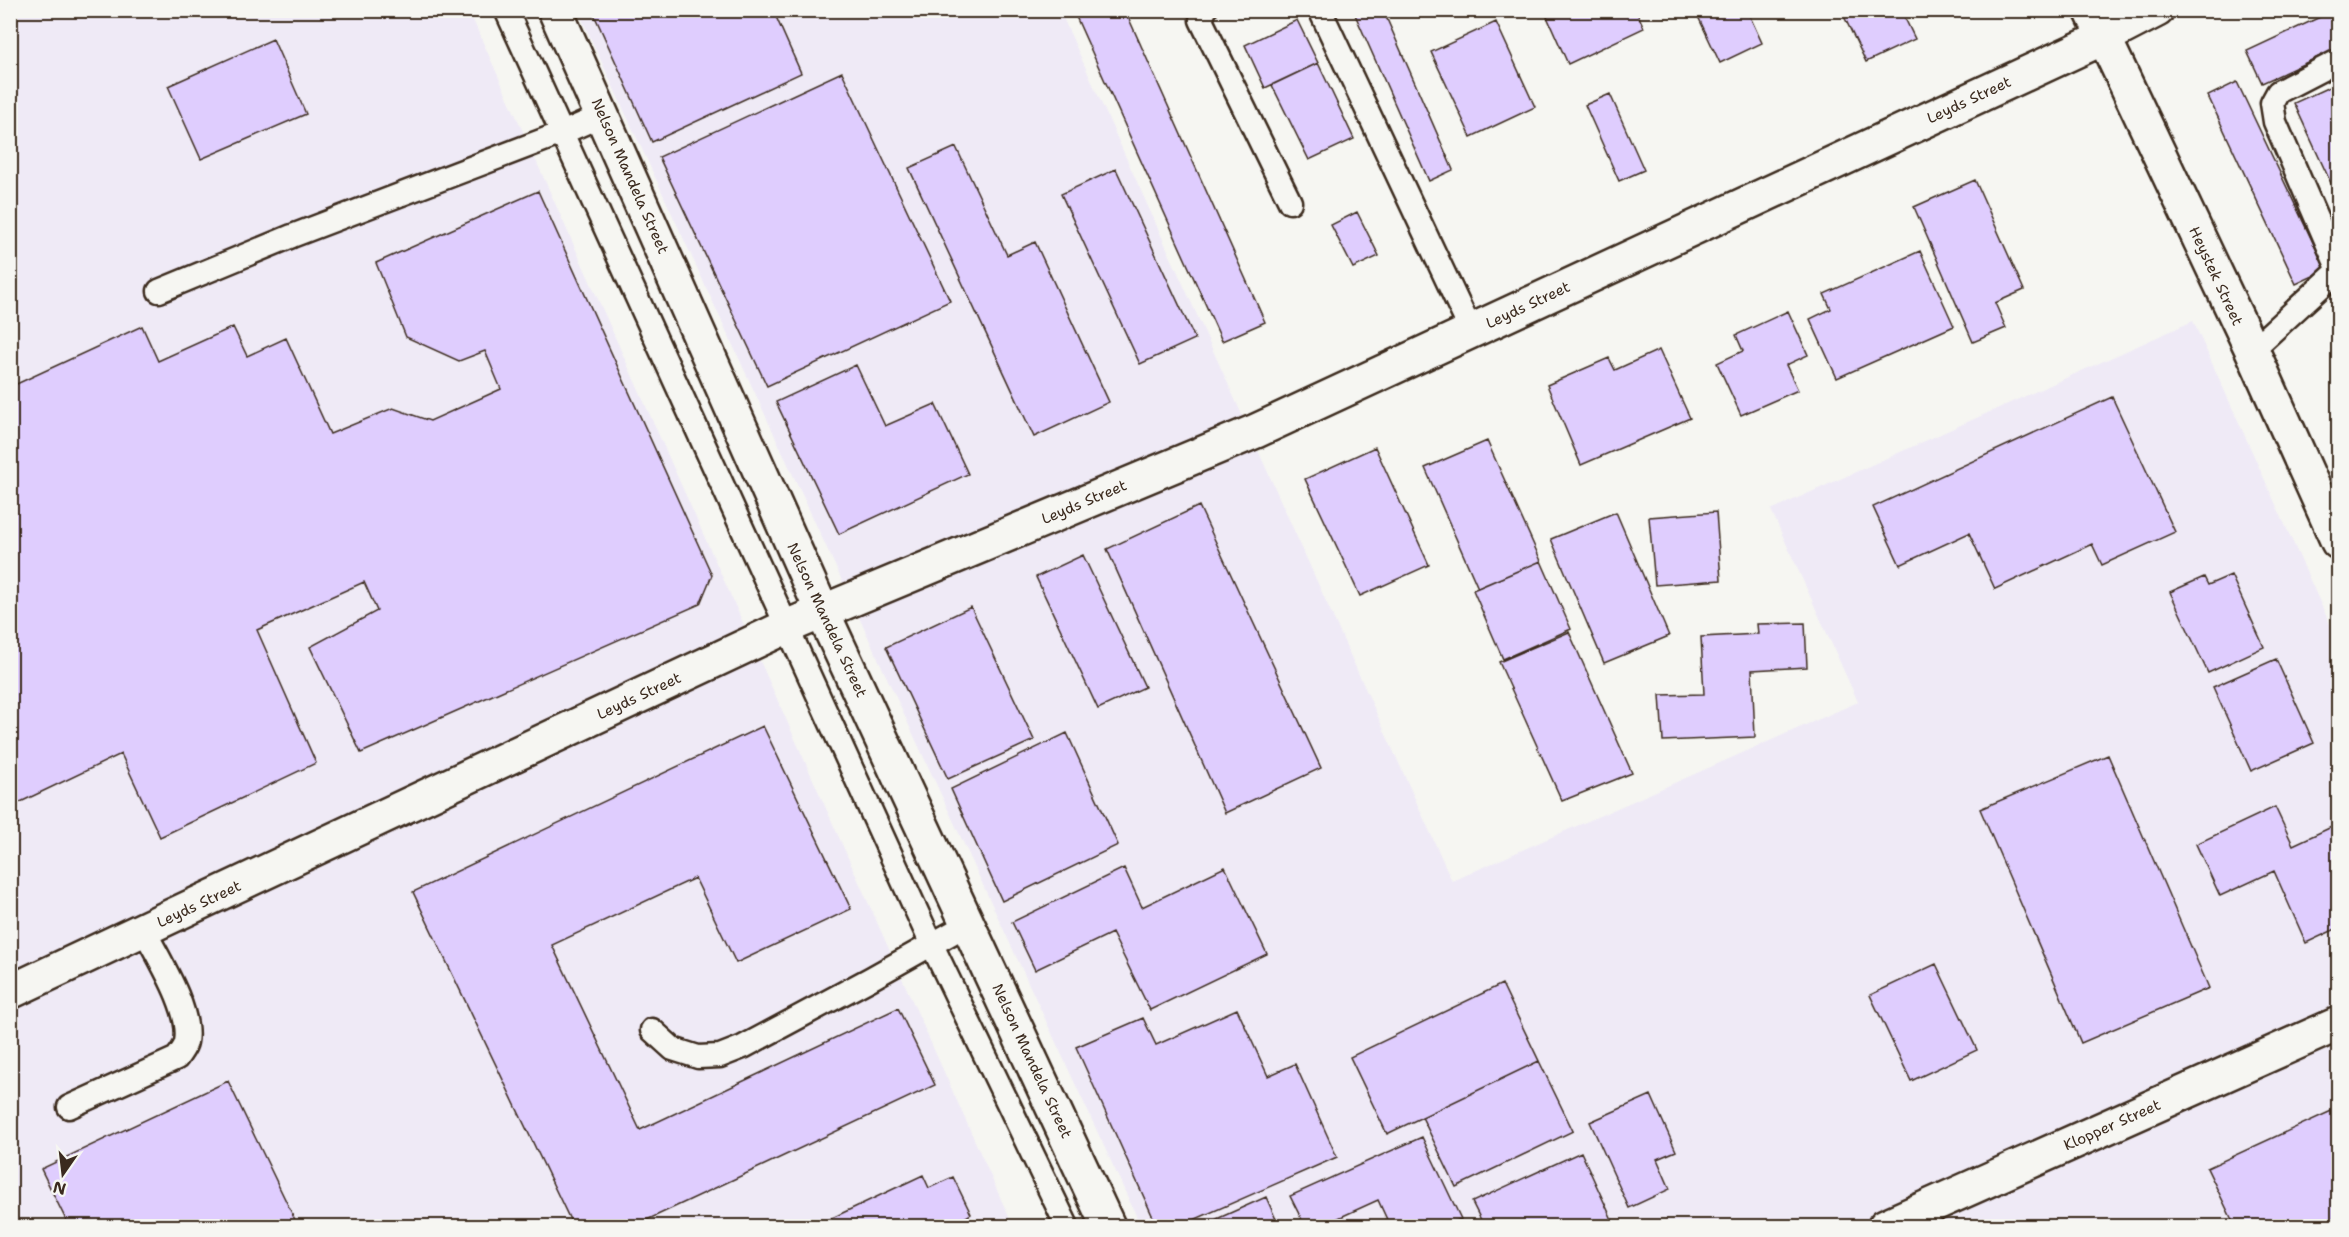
<svg xmlns="http://www.w3.org/2000/svg" width="2349" height="1237" font-family="'Shantell Sans',sans-serif">
	<rect width="100%" height="100%" fill="#f6f6f2"/>
	<filter id="ink" filterUnits="userSpaceOnUse"><feTurbulence type="fractalNoise" baseFrequency=".0167" numOctaves="2"/><feDisplacementMap in="SourceGraphic" scale="12" xChannelSelector="R" yChannelSelector="G"/><feConvolveMatrix kernelMatrix="1 2 1 2 8 2 1 2 1" color-interpolation-filters="sRGB"/></filter>
	<g filter="url(#ink)">
		<path fill="#efeaf6" d="M 10,11 L 469,11 L 1013,1226 L 11,1226 Z
			M 578,11 L 1060,11 L 1452,881 L 1858,702 L 1771,510 L 2193,321 L 2338,642 L 2338,1226 L 1141,1226 Z"/>
		<path fill="#dfcdfe" stroke="#3b2a1e" stroke-width="1.5" d="M 592,10 L 773,10 L 801,73 L 652,142 Z
			M 1073,10 L 1125,10 L 1265,322 L 1222,341 Z
			M 1353,10 L 1383,10 L 1453,170 L 1429,181 Z
			M 1544,10 L 1636,10 L 1644,28 L 1568,64 Z
			M 1695,10 L 1747,10 L 1762,43 L 1720,63 Z
			M 1841,10 L 1901,10 L 1915,39 L 1866,62 Z
			M 2335,10 L 2338,10 L 2338,48 L 2262,83 L 2247,51 Z
			M 1297,20 L 1318,63 L 1265,88 L 1245,45 Z
			M 1496,22 L 1535,107 L 1471,137 L 1431,52 Z
			M 273,39 L 306,114 L 201,159 L 168,86 Z
			M 1318,63 L 1354,139 L 1309,160 L 1272,85 Z
			M 842,72 L 950,301 L 767,386 L 659,157 Z
			M 2237,82 L 2326,270 L 2296,284 L 2208,96 Z
			M 2338,83 L 2338,193 L 2336,194 L 2294,103 Z
			M 1610,94 L 1644,170 L 1619,181 L 1585,105 Z
			M 956,147 L 1007,255 L 1035,242 L 1109,402 L 1034,437 L 909,168 Z
			M 1116,169 L 1195,339 L 1140,364 L 1061,194 Z
			M 1975,180 L 2024,290 L 1995,303 L 2006,328 L 1973,342 L 1914,207 Z
			M 538,191 L 712,575 L 700,604 L 361,753 L 310,647 L 377,611 L 364,582 L 257,630 L 316,763 L 160,837 L 121,754 L 10,807 L 10,387 L 142,326 L 158,361 L 233,327 L 247,356 L 286,338 L 330,434 L 393,408 L 430,421 L 501,389 L 485,351 L 459,361 L 406,337 L 376,263 Z
			M 1357,212 L 1379,256 L 1353,268 L 1331,225 Z
			M 1920,251 L 1954,326 L 1837,378 L 1810,319 L 1831,309 L 1824,294 Z
			M 1788,311 L 1808,355 L 1786,365 L 1798,390 L 1741,415 L 1717,363 L 1743,351 L 1736,335 Z
			M 1659,350 L 1690,418 L 1581,465 L 1547,385 L 1609,358 L 1615,370 Z
			M 856,365 L 885,426 L 935,404 L 968,474 L 839,534 L 776,402 Z
			M 2112,397 L 2175,532 L 2102,565 L 2092,544 L 1995,589 L 1969,533 L 1900,565 L 1873,507 Z
			M 1487,441 L 1541,561 L 1478,588 L 1425,468 Z
			M 1375,447 L 1429,565 L 1360,596 L 1305,479 Z
			M 1199,506 L 1321,768 L 1225,813 L 1107,549 Z
			M 1616,512 L 1669,636 L 1604,663 L 1551,539 Z
			M 1716,512 L 1721,580 L 1655,585 L 1649,517 Z
			M 1083,555 L 1145,687 L 1098,709 L 1036,577 Z
			M 1541,561 L 1571,629 L 1503,659 L 1473,590 Z
			M 2231,575 L 2264,647 L 2208,673 L 2170,592 L 2204,577 L 2208,585 Z
			M 971,607 L 1034,740 L 948,779 L 886,647 Z
			M 1805,623 L 1807,667 L 1752,670 L 1755,737 L 1663,741 L 1660,695 L 1704,694 L 1701,637 L 1758,634 L 1757,624 Z
			M 1569,632 L 1632,773 L 1562,801 L 1499,662 Z
			M 2276,659 L 2314,743 L 2251,771 L 2213,687 Z
			M 763,726 L 851,909 L 736,963 L 695,878 L 552,945 L 640,1130 L 898,1008 L 935,1085 L 634,1226 L 573,1226 L 413,892 Z
			M 1067,733 L 1118,845 L 1002,901 L 951,789 Z
			M 2108,755 L 2209,988 L 2081,1043 L 1980,809 Z
			M 2275,807 L 2293,845 L 2338,824 L 2338,928 L 2306,943 L 2274,871 L 2220,896 L 2196,844 Z
			M 1225,867 L 1267,954 L 1150,1010 L 1112,933 L 1035,970 L 1012,922 L 1124,868 L 1142,907 Z
			M 1936,964 L 1977,1050 L 1911,1081 L 1870,995 Z
			M 1502,984 L 1539,1061 L 1387,1134 L 1350,1057 Z
			M 1237,1009 L 1268,1076 L 1295,1064 L 1337,1157 L 1180,1226 L 1157,1226 L 1076,1047 L 1143,1018 L 1156,1045 Z
			M 1539,1061 L 1573,1131 L 1456,1187 L 1422,1117 Z
			M 228,1081 L 298,1226 L 69,1226 L 41,1169 Z
			M 1651,1095 L 1676,1151 L 1657,1159 L 1670,1189 L 1629,1208 L 1590,1122 Z
			M 2338,1108 L 2338,1226 L 2235,1226 L 2207,1168 Z
			M 1422,1137 L 1461,1219 L 1443,1226 L 1390,1226 L 1378,1200 L 1321,1226 L 1305,1226 L 1290,1196 Z
			M 1581,1152 L 1615,1226 L 1484,1226 L 1472,1202 Z
			M 923,1175 L 929,1188 L 953,1177 L 971,1214 L 963,1219 L 967,1226 L 815,1226 Z
			M 1266,1197 L 1279,1226 L 1201,1226 Z"/>
		<g fill="none" stroke-linecap="round" stroke-linejoin="round">
			<g stroke="#3b2a1e" stroke-width="27">
				<path id="service" d="M 506,10 L 932,945 L 1067,1226
					M 1205,10 L 1201,20 L 1290,202
					M 1320,10 L 1471,331
					M 2338,61 L 2278,92 L 2272,103 L 2275,122 L 2338,268
					M 159,291 L 292,236 L 562,133 L 603,115
					M 2252,350 L 2338,271
					M 652,1030 L 673,1049 L 698,1057 L 720,1056 L 743,1047 L 870,979 L 968,924
					M 69,1107 L 177,1058 C 180,1053 185,1048 186,1042 C 192,1011 159,959 144,930"/>
			</g>
			<g stroke="#3b2a1e" stroke-width="38">
				<path id="minor" d="M 2091,10 L 2252,350 L 2338,542
					M 10,992 L 786,627 L 1256,431 L 2103,38 L 2157,10
					M 1885,1226 L 2338,1024"/>
			</g>
			<g stroke="#3b2a1e" stroke-width="38">
				<path id="secondary" d="M 555,10 L 822,611 L 1108,1226"/>
			</g>
			<use href="#service" stroke="#f6f6f2" stroke-width="22"/>
			<use href="#minor" stroke="#f6f6f2" stroke-width="33"/>
			<use href="#secondary" stroke="#f6f6f2" stroke-width="33"/>
		</g>
	</g>
	<g text-anchor="middle" stroke-width="4.5" stroke-linejoin="round" paint-order="stroke">
		<g font-size="15" fill="#3b2a1e" stroke="#f6f6f2">
			<text transform="translate(1969 100) rotate(-25)" y="5">Leyds Street</text>
			<text transform="translate(630 176) rotate(66)" y="5">Nelson Mandela Street</text>
			<text transform="translate(2216 276) rotate(65)" y="5">Heystek Street</text>
			<text transform="translate(1528 305) rotate(-25)" y="5">Leyds Street</text>
			<text transform="translate(1084 502) rotate(-23)" y="5">Leyds Street</text>
			<text transform="translate(827 620) rotate(65)" y="5">Nelson Mandela Street</text>
			<text transform="translate(639 696) rotate(-25)" y="5">Leyds Street</text>
			<text transform="translate(199 904) rotate(-25)" y="5">Leyds Street</text>
			<text transform="translate(1032 1061) rotate(65)" y="5">Nelson Mandela Street</text>
			<text transform="translate(2112 1125) rotate(-24)" y="5">Klopper Street</text>
		</g>
	</g>
	<rect width="2349" height="1237" fill="none" stroke="#f6f6f2" stroke-width="36"/>
	<rect x="18" y="18" width="2313" height="1201" fill="none" stroke="#3b2a1e" stroke-width="2" filter="url(#ink)"/>
	<g transform="translate(63 1174) rotate(194)" stroke="#f6f6f2" stroke-width="4.5" paint-order="stroke">
	<path d="M0-4.5L10 22L0 15L-10 22Z" fill="#3b2a1e"/>
	<text y="-9" font-size="16" font-weight="bold" text-anchor="middle" fill="#3b2a1e">N</text>
	</g>
</svg>
